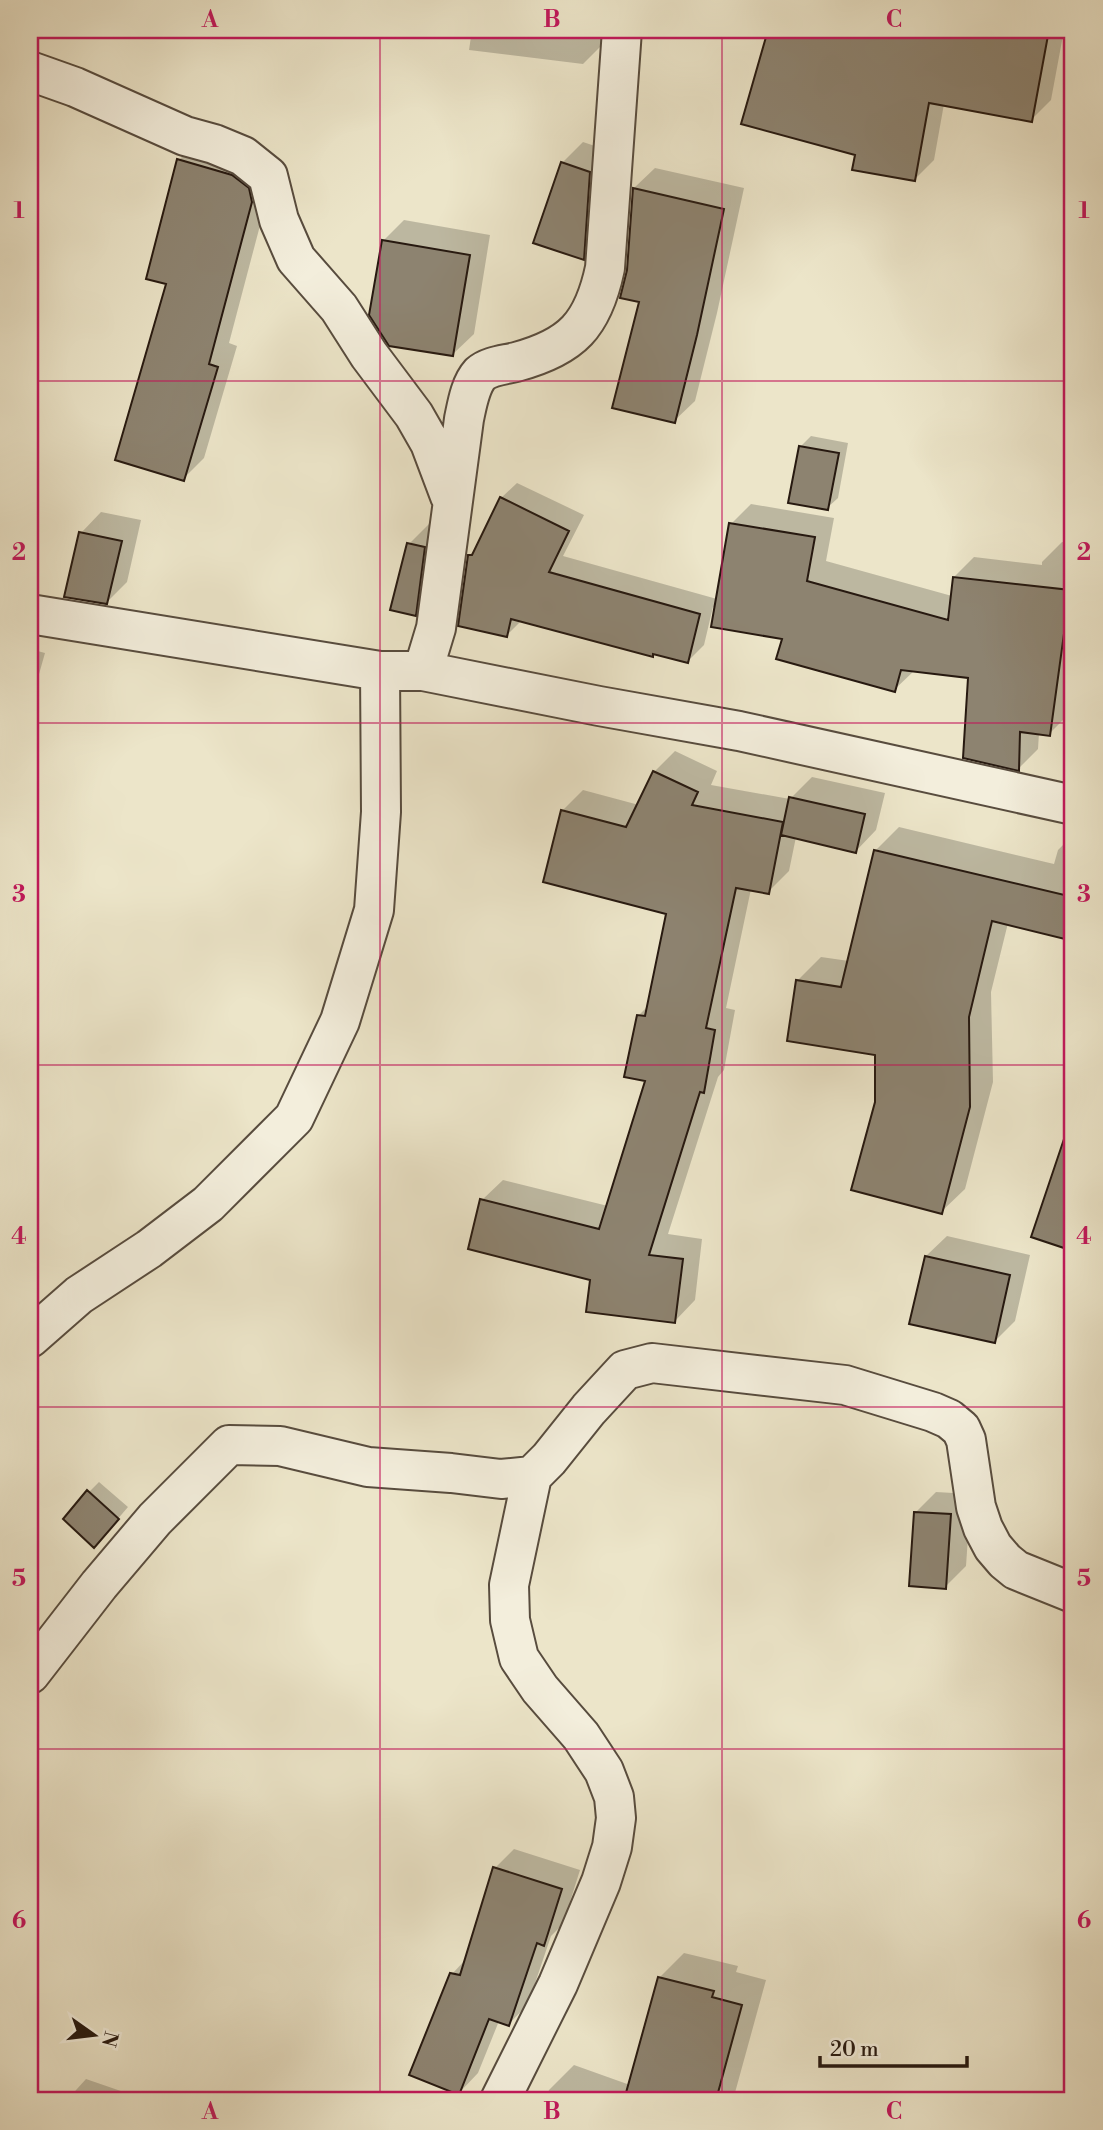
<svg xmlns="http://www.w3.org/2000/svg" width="1103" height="2130" font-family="'Libre Bodoni',serif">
	<rect width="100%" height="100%" fill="#ece5c9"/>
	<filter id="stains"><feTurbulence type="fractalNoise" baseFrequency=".00286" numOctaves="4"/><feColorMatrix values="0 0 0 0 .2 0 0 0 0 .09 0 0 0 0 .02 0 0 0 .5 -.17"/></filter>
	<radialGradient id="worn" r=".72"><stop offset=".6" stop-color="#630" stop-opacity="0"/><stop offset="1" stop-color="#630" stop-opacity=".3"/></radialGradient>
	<path fill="#0003" d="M 472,30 L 613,30 L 613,34 L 583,64 L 469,50 Z
		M 769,30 L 1064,30 L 1051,100 L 1031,120 L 944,104 L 934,160 L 914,180 L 857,154 L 743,123 Z
		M 199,139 L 272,180 L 229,343 L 237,346 L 204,458 L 183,479 L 168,283 L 179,160 Z
		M 583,142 L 610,151 L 604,238 L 583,258 L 562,163 Z
		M 655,168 L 744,188 L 717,313 L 695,401 L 674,421 L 641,301 L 629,270 L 634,188 Z
		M 404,220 L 490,235 L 474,334 L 453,354 L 383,241 Z
		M 1073,283 L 1073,315 L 1067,314 Z
		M 811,436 L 848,443 L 838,498 L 827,508 L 800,447 Z
		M 517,483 L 584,515 L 563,556 L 717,599 L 731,524 L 751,504 L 834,518 L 826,561 L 952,596 L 954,577 L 974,557 L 1042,565 L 1042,562 L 1062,542 L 1073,543 L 1073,687 L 1069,714 L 1049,734 L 1039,733 L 1038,749 L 1018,769 L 970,676 L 915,670 L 894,690 L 784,637 L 716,608 L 713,607 L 704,645 L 688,661 L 522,620 L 507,635 L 470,555 L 479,546 L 501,498 Z
		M 101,512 L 141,520 L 127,582 L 106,603 L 81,533 Z
		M 430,523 L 445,526 L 436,593 L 415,614 L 409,544 Z
		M 30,649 L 45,653 L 30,706 Z
		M 675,751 L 717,771 L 711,785 L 790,799 L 812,777 L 885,793 L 876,830 L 856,851 L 796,837 L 789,871 L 768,892 L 751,889 L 726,1008 L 735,1010 L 724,1070 L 718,1077 L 668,1234 L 702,1239 L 695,1300 L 675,1321 L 592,1278 L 482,1200 L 503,1180 L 608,1206 L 647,1080 L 638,1016 L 649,1005 L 668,913 L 562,811 L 583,790 L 639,805 L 654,772 Z
		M 899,827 L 1054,864 L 1058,850 L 1073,835 L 1073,939 L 1008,923 L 991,992 L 993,1082 L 965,1189 L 941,1212 L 877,1102 L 877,1053 L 798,980 L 821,957 L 849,961 L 875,851 Z
		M 947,1236 L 1030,1255 L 1015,1321 L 994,1342 L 926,1256 Z
		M 99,1482 L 128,1507 L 104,1535 L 89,1492 Z
		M 936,1492 L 971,1494 L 966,1566 L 945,1587 L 916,1512 Z
		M 514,1849 L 580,1870 L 563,1924 L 551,1936 L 528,2004 L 509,2024 L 499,2021 L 478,2073 L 459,2093 L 452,1974 L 467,1958 L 495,1868 Z
		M 684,1953 L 738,1966 L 736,1972 L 766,1980 L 733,2100 L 545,2100 L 549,2090 L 574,2065 L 630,2085 L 659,1978 Z
		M 86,2079 L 144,2099 L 144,2100 L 67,2100 Z"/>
	<path fill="#8d8370" stroke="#271910" stroke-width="2" d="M 768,30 L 1049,30 L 1032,122 L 929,103 L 915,181 L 852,170 L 855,155 L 741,124 Z
		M 177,159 L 232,175 L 249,188 L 252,202 L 209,364 L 218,367 L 184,481 L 115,460 L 166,284 L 146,279 Z
		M 561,162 L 590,172 L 584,260 L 533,243 Z
		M 633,188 L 724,209 L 697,335 L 675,423 L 612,408 L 639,302 L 620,298 L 627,270 Z
		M 382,240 L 470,255 L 453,356 L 389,346 L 369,315 Z
		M 799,446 L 839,453 L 828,510 L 788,503 Z
		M 500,497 L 569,531 L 549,572 L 700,614 L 688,663 L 653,654 L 653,657 L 511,619 L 507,637 L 458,626 L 468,555 L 472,555 Z
		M 729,523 L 815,537 L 807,581 L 948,620 L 953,577 L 1070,590 L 1050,736 L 1020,732 L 1019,771 L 963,758 L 968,678 L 901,670 L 895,692 L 776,659 L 782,639 L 711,627 Z
		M 79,532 L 122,541 L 107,604 L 64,597 Z
		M 407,543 L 425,547 L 416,616 L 390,610 Z
		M 653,771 L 698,792 L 692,805 L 783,822 L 769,894 L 736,888 L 706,1028 L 715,1030 L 704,1093 L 700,1092 L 649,1255 L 683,1259 L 675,1323 L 586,1312 L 590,1280 L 468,1249 L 480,1199 L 599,1229 L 645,1081 L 624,1077 L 637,1015 L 645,1016 L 666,914 L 543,882 L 561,810 L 626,827 Z
		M 789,797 L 865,814 L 856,853 L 781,835 Z
		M 874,850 L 1073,897 L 1073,941 L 992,921 L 969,1017 L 970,1107 L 942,1214 L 851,1190 L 875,1102 L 875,1055 L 787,1041 L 796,980 L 841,987 Z
		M 1066,1133 L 1073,1134 L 1073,1251 L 1031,1237 Z
		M 925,1256 L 1010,1275 L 995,1343 L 909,1324 Z
		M 87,1490 L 119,1519 L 94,1548 L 63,1519 Z
		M 914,1512 L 951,1514 L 946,1589 L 909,1586 Z
		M 493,1867 L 562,1889 L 544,1946 L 537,1943 L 509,2026 L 489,2019 L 459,2095 L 409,2075 L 450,1973 L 460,1975 Z
		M 658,1977 L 714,1991 L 712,1997 L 742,2005 L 716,2100 L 624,2100 Z"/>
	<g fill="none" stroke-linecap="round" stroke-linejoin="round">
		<g stroke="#584c3e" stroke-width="42">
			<path id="minor" d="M 30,71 L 75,87 L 185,136 L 214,144 L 243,156 L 268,176 L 279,220 L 296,259 L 339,308 L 369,355 L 414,415 L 430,443 L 450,496
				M 30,614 L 380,671 L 423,671 L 599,706 L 739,731 L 1073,805
				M 423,671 L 436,628 L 464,419 C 467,405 470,385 480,374 C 489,366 504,365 516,362 C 572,347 593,325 605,268 L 622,30
				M 30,1338 L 79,1295 L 149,1249 L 208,1204 L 294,1118 L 340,1021 L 374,910 L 381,812 L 380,671
				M 30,1674 L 99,1585 L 155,1519 L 229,1445 L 280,1446 L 368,1467 L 451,1473 L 501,1479 L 532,1476 L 549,1459 L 589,1409 L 625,1370 L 652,1363 L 845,1385 L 933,1412 L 949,1419 L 961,1429 L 966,1440 L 976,1507 L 983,1528 L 993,1547 L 1005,1561 L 1016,1570 L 1073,1593
				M 500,2100 L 558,1984 L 601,1882 L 612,1847 L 616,1818 L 614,1797 L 604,1771 L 581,1736 L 540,1689 L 519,1658 L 510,1620 L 509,1585 L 532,1476"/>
		</g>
		<use href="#minor" stroke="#f3eedc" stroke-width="38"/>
	</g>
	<path fill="none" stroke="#c2185b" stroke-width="2" stroke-opacity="0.55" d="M 380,30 L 380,2100M 722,30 L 722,2100M 30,381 L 1073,381M 30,723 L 1073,723M 30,1065 L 1073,1065M 30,1407 L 1073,1407M 30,1749 L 1073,1749"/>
	<rect width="1103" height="2130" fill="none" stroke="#ece5c9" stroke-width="77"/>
	<g transform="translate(94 2035) rotate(104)" stroke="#f3eedc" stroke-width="5" paint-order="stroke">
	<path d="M0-5L12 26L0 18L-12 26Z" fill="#271910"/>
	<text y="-10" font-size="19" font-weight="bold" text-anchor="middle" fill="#271910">N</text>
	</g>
	<path d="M820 2056v10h147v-10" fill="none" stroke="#271910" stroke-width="3.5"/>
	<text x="830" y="2056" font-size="21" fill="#271910" stroke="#f3eedc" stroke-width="5" paint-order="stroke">20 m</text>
	<rect x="38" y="38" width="1026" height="2054" fill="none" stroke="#c2185b" stroke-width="2.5"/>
	<g font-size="23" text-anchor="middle" font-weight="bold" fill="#c2185b">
		<text x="210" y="27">A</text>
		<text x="552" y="27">B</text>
		<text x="894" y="27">C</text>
		<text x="19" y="218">1</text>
		<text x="1084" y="218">1</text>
		<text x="19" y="560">2</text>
		<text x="1084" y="560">2</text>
		<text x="19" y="902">3</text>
		<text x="1084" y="902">3</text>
		<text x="19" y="1244">4</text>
		<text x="1084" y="1244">4</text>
		<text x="19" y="1586">5</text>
		<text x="1084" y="1586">5</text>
		<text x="19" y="1928">6</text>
		<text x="1084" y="1928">6</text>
		<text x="210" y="2119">A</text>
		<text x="552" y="2119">B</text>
		<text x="894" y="2119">C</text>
	</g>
	<rect width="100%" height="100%" filter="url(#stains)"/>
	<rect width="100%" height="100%" fill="url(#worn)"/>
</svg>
